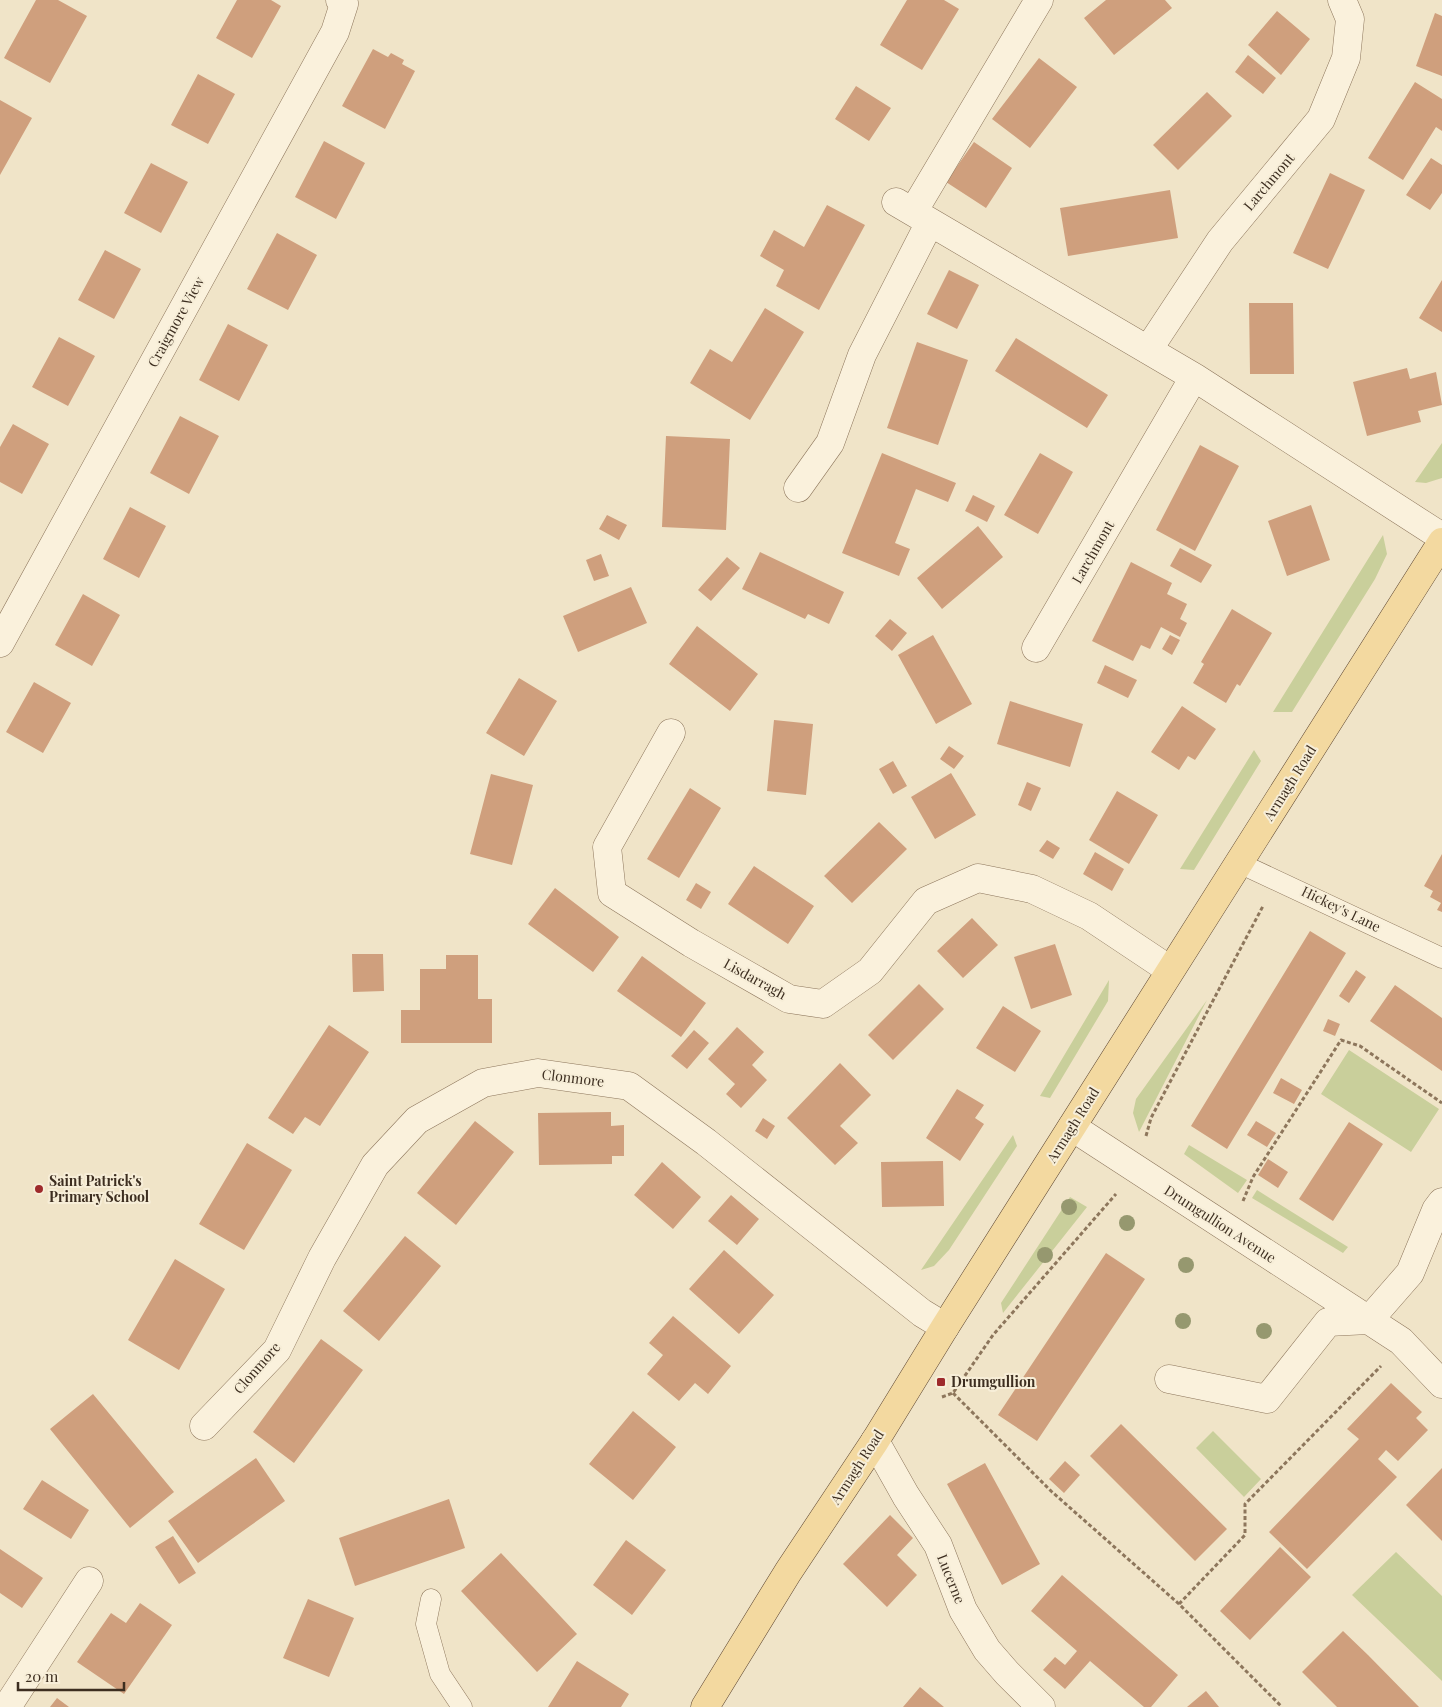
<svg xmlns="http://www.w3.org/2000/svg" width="1442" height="1707" font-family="'Playfair Display',serif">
	<rect width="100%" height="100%" fill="#f0e4c8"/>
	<path fill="#c9cf9b" d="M 1442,443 L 1442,478 L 1426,483 L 1415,482 Z
		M 1383,535 L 1387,554 L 1375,579 L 1292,712 L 1273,712 Z
		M 1254,750 L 1261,761 L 1194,870 L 1180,869 Z
		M 1109,980 L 1108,1001 L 1050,1098 L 1040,1096 Z
		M 1207,1000 L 1139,1132 L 1133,1113 L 1136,1099 Z
		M 1349,1050 L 1439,1109 L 1411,1152 L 1321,1094 Z
		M 1013,1135 L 1017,1146 L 949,1250 L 934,1266 L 921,1270 Z
		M 1189,1145 L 1247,1180 L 1238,1193 L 1184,1154 Z
		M 1257,1190 L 1348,1247 L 1343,1253 L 1252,1198 Z
		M 1070,1197 L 1087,1207 L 1003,1313 L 1001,1303 Z
		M 1213,1431 L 1261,1479 L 1244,1497 L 1196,1448 Z
		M 1396,1552 L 1442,1596 L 1442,1681 L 1352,1595 Z"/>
	<path fill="#cf9f7d" d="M 36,0 L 58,0 L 87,16 L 50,83 L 4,58 Z
		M 237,0 L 271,0 L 281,6 L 252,58 L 216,38 Z
		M 907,0 L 944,0 L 959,9 L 922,70 L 880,45 Z
		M 1106,0 L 1165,0 L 1172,8 L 1114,55 L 1084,18 Z
		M 1277,11 L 1310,39 L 1281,75 L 1248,45 Z
		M 1435,13 L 1442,16 L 1442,76 L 1416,66 Z
		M 373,49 L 388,57 L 391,53 L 404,60 L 402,64 L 415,71 L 385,129 L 342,106 Z
		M 1248,55 L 1276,78 L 1263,94 L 1235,72 Z
		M 1039,58 L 1077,87 L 1030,148 L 992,119 Z
		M 198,74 L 235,94 L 208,144 L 171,125 Z
		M 1415,82 L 1442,99 L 1442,131 L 1436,127 L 1403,180 L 1368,158 Z
		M 856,86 L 891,108 L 869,141 L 835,119 Z
		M 1207,92 L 1232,116 L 1178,170 L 1153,145 Z
		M 0,100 L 32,118 L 0,175 Z
		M 324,141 L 365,163 L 336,219 L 295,197 Z
		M 974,142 L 1012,168 L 986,208 L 946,182 Z
		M 1431,158 L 1442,165 L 1442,193 L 1430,210 L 1406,195 Z
		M 151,163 L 188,182 L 161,233 L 124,213 Z
		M 1330,173 L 1365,190 L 1328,269 L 1293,253 Z
		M 1170,190 L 1178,238 L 1068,256 L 1060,208 Z
		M 827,205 L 865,225 L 819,310 L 776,286 L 784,270 L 760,256 L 774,230 L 804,247 Z
		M 277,233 L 317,255 L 288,310 L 247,289 Z
		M 105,250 L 141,269 L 114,319 L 78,300 Z
		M 949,270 L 979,285 L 957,329 L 927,314 Z
		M 1442,280 L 1442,332 L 1419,318 Z
		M 1249,303 L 1293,303 L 1294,374 L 1250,374 Z
		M 765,308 L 804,332 L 750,420 L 690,383 L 710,349 L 732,362 Z
		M 228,324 L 268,345 L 239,401 L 199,380 Z
		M 59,337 L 95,356 L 68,406 L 32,387 Z
		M 1016,338 L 1108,395 L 1087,428 L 995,371 Z
		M 917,342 L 968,360 L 938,445 L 887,428 Z
		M 1407,368 L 1410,379 L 1436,372 L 1442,405 L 1418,411 L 1421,422 L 1367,436 L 1353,382 Z
		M 180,416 L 219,436 L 189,494 L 150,473 Z
		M 13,424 L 49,444 L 22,494 L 0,482 L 0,447 Z
		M 666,436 L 730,439 L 726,530 L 662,527 Z
		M 1200,445 L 1239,466 L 1195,551 L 1156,530 Z
		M 882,453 L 956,483 L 948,502 L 916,489 L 895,543 L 910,549 L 899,576 L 842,553 Z
		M 1040,453 L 1073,472 L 1038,534 L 1004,515 Z
		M 973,495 L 995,506 L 987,522 L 965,511 Z
		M 1311,505 L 1330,560 L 1287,576 L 1268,521 Z
		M 130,507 L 166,526 L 139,578 L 103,559 Z
		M 607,515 L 627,525 L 619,540 L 599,529 Z
		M 978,526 L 1003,557 L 942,609 L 917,578 Z
		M 1180,548 L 1212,565 L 1201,583 L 1170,566 Z
		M 760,552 L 844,592 L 829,624 L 808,614 L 805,619 L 742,589 Z
		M 601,554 L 609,576 L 594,581 L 586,560 Z
		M 727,557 L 740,568 L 711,601 L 698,590 Z
		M 1131,562 L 1172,583 L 1167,594 L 1187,604 L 1180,619 L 1187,623 L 1180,637 L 1161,627 L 1150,649 L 1141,645 L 1133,661 L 1092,641 Z
		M 631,587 L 647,623 L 578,652 L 563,616 Z
		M 83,594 L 120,615 L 92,666 L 55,645 Z
		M 1232,609 L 1272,633 L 1240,686 L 1237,684 L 1226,703 L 1193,683 L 1204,664 L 1201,662 Z
		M 890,619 L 907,633 L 892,651 L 875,636 Z
		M 697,626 L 758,674 L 730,711 L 669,664 Z
		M 933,635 L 972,704 L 936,724 L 898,655 Z
		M 1170,635 L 1180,640 L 1172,655 L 1162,649 Z
		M 1105,665 L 1137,680 L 1128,698 L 1097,683 Z
		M 519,678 L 557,701 L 524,756 L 486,733 Z
		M 34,682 L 71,703 L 43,753 L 6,732 Z
		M 1010,701 L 1083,724 L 1070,767 L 997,744 Z
		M 1182,706 L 1216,729 L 1195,760 L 1188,756 L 1179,770 L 1151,752 Z
		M 774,720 L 813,724 L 806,795 L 767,791 Z
		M 949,746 L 964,756 L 954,769 L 940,759 Z
		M 893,761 L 907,786 L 893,794 L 879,769 Z
		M 951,773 L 976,815 L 935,839 L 911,797 Z
		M 491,774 L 533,785 L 512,865 L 470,854 Z
		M 1027,782 L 1041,788 L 1031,811 L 1018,805 Z
		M 690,788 L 721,808 L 679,878 L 647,859 Z
		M 1117,791 L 1158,815 L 1129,864 L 1089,840 Z
		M 879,822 L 907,849 L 852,903 L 824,876 Z
		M 1047,840 L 1060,848 L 1053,859 L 1039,851 Z
		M 1095,852 L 1124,869 L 1112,891 L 1083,874 Z
		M 1442,854 L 1442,912 L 1437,910 L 1441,903 L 1430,897 L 1433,891 L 1424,886 Z
		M 754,866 L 814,906 L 788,944 L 728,904 Z
		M 696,883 L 711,892 L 701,909 L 686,900 Z
		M 555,888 L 619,937 L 593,972 L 528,924 Z
		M 972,918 L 998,945 L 963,978 L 937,951 Z
		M 1310,931 L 1346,953 L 1227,1149 L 1191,1126 Z
		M 1055,944 L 1072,995 L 1031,1009 L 1014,957 Z
		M 352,954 L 383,954 L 384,991 L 353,992 Z
		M 446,955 L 478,955 L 478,999 L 492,999 L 492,1043 L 401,1043 L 401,1010 L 420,1010 L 420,969 L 446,969 Z
		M 642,956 L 706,1003 L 681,1037 L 617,991 Z
		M 1356,970 L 1366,977 L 1349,1003 L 1339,996 Z
		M 919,984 L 944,1009 L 893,1060 L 868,1035 Z
		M 1395,985 L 1442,1018 L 1442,1071 L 1370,1021 Z
		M 1003,1006 L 1041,1031 L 1015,1072 L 976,1048 Z
		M 1328,1019 L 1340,1024 L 1335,1036 L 1323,1031 Z
		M 329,1025 L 369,1052 L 320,1126 L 305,1117 L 293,1134 L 268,1118 Z
		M 737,1027 L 764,1052 L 752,1065 L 767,1080 L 741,1108 L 726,1094 L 735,1084 L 708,1059 Z
		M 694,1030 L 709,1043 L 687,1069 L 671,1056 Z
		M 840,1063 L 871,1095 L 840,1126 L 858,1143 L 835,1165 L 787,1118 Z
		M 1281,1078 L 1302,1090 L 1294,1104 L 1273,1093 Z
		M 957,1089 L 984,1105 L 975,1118 L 984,1124 L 960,1161 L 926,1138 Z
		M 611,1112 L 611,1126 L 624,1125 L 624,1156 L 612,1156 L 612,1164 L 539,1165 L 538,1113 Z
		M 763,1118 L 775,1126 L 767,1139 L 755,1131 Z
		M 475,1121 L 514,1152 L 456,1225 L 417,1193 Z
		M 1256,1121 L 1276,1133 L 1267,1147 L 1247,1135 Z
		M 1349,1122 L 1383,1144 L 1333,1221 L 1299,1199 Z
		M 247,1143 L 292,1170 L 244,1250 L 199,1224 Z
		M 1268,1159 L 1288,1172 L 1278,1188 L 1258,1175 Z
		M 943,1161 L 944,1206 L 882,1207 L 881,1162 Z
		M 662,1162 L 701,1197 L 673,1229 L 634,1195 Z
		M 731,1195 L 759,1219 L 737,1245 L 708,1221 Z
		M 405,1236 L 441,1266 L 379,1341 L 343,1311 Z
		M 724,1250 L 774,1295 L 739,1334 L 689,1289 Z
		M 1106,1253 L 1145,1279 L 1037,1441 L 998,1415 Z
		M 175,1259 L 225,1289 L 179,1370 L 128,1340 Z
		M 673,1316 L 731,1366 L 708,1394 L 695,1383 L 679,1401 L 647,1374 L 663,1355 L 649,1343 Z
		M 321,1339 L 363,1370 L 294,1463 L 253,1432 Z
		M 1391,1383 L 1422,1412 L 1416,1418 L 1428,1430 L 1398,1461 L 1386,1450 L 1378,1459 L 1397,1477 L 1307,1569 L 1269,1532 L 1359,1439 L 1347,1429 Z
		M 93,1394 L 174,1492 L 130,1528 L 50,1429 Z
		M 633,1411 L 676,1447 L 633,1500 L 589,1464 Z
		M 1121,1424 L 1227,1529 L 1195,1561 L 1090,1456 Z
		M 256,1458 L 285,1501 L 198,1563 L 168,1521 Z
		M 1065,1461 L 1080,1475 L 1064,1493 L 1049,1479 Z
		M 985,1463 L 1040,1564 L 1002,1585 L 947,1484 Z
		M 1442,1468 L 1442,1541 L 1406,1505 Z
		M 42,1480 L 89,1510 L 71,1539 L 23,1509 Z
		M 449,1499 L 465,1548 L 355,1586 L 339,1538 Z
		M 890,1515 L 913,1538 L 897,1555 L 917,1575 L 887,1607 L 843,1564 Z
		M 173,1536 L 196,1573 L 179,1584 L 155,1547 Z
		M 626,1540 L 666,1570 L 632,1615 L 593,1585 Z
		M 1280,1547 L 1311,1577 L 1250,1640 L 1220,1611 Z
		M 0,1549 L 43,1578 L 22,1608 L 0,1593 Z
		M 501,1553 L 577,1634 L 537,1672 L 461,1591 Z
		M 1062,1575 L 1178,1675 L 1151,1707 L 1144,1707 L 1090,1661 L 1065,1689 L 1043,1670 L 1055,1657 L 1065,1665 L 1077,1651 L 1031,1611 Z
		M 308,1599 L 354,1618 L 329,1677 L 283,1658 Z
		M 140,1603 L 172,1625 L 124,1694 L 77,1662 L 111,1613 L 126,1623 Z
		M 1343,1631 L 1368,1655 L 1419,1707 L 1337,1707 L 1302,1672 Z
		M 577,1661 L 629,1694 L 621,1707 L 548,1707 Z
		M 920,1687 L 944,1707 L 903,1707 Z
		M 1206,1691 L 1219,1707 L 1187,1707 Z
		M 57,1698 L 69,1707 L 50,1707 Z"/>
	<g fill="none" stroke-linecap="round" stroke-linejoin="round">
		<g stroke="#8d765c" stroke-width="21">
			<path id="lane" d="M 1239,863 L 1442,958
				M 431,1599 L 426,1624 L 440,1674 L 462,1707"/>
		</g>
		<g stroke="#8d765c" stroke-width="29">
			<path id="street" d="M 896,202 L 1194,377 L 1442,537
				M 913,212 L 1039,0
				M 1148,350 L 1220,241 L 1321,119 L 1346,58 L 1350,19 L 1342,0
				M 798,488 L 830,443 L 862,355 L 930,222
				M 0,643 L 335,32 L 344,4 L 340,0
				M 1036,648 L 1194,377
				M 671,733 L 607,847 L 612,893 L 691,943 L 789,999 L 823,1004 L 870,971 L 926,901 L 978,878 L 1032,889 L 1089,916 L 1170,970
				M 1072,1127 L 1401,1341 L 1442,1384
				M 1169,1379 L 1267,1399 L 1328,1322 L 1369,1320 L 1410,1273 L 1436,1210 L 1442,1202
				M 204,1426 L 277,1350 L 322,1258 L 375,1165 L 417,1120 L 483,1083 L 538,1073 L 629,1086 L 706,1142 L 922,1313 L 945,1327
				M 875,1441 L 906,1496 L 938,1545 L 963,1610 L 987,1650 L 1007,1673 L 1041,1707
				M 7,1707 L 89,1581"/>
		</g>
		<g stroke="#5b4430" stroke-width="29">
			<path id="primary" d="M 705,1707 L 788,1572 L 875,1441 L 945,1327 L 1442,542"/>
		</g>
		<path stroke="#8d765c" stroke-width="3" stroke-dasharray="4 2.5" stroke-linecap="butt" d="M 1146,1136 L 1151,1118 L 1263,906
			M 1243,1201 L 1253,1177 L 1341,1040 L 1360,1046 L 1442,1103
			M 953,1393 L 1051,1491 L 1179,1604 L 1282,1707
			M 942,1397 L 953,1393 L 993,1335 L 1116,1194
			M 1179,1604 L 1245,1535 L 1245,1504 L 1381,1366"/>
		<use href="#lane" stroke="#faf1dc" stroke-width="20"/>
		<use href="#street" stroke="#faf1dc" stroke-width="28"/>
		<use href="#primary" stroke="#f3d9a0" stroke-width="28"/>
	</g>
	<g fill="#96986f">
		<circle cx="1069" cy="1207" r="8"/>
		<circle cx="1127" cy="1223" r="8"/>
		<circle cx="1045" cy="1255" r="8"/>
		<circle cx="1186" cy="1265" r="8"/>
		<circle cx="1183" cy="1321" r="8"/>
		<circle cx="1264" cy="1331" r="8"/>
	</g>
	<g fill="#9e2a2b" stroke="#f7eed8" stroke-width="2">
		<circle cx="39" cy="1189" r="5"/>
		<rect x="936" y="1377" width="10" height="10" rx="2.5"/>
	</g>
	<g text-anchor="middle" stroke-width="4" stroke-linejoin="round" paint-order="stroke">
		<g font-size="14" fill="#3d2e20" stroke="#f7eed8">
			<text transform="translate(1269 182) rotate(-50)" y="5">Larchmont</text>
			<text transform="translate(176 322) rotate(-61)" y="5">Craigmore View</text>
			<text transform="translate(1093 552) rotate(-60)" y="5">Larchmont</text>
			<text transform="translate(1290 783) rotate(-58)" y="5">Armagh Road</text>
			<text transform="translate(1341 909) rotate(26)" y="5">Hickey's Lane</text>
			<text transform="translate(755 979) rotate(29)" y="5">Lisdarragh</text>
			<text transform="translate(573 1078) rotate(7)" y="5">Clonmore</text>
			<text transform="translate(1073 1125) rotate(-58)" y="5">Armagh Road</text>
			<text transform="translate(1220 1224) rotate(33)" y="5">Drumgullion Avenue</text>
			<text transform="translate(257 1368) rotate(-49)" y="5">Clonmore</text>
			<text transform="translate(857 1467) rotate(-57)" y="5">Armagh Road</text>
			<text transform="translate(951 1579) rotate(68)" y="5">Lucerne</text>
		</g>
		<g font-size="14" font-weight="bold" fill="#3d2e20" stroke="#f7eed8" text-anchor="start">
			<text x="49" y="1186">Saint Patrick's<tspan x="49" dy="16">Primary School</tspan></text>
			<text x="951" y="1387">Drumgullion</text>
		</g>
	</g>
	<path d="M18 1682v8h106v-8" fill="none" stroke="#3d2e20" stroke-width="2.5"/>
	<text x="25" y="1682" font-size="15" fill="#3d2e20" stroke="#f7eed8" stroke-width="4" paint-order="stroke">20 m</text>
</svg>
